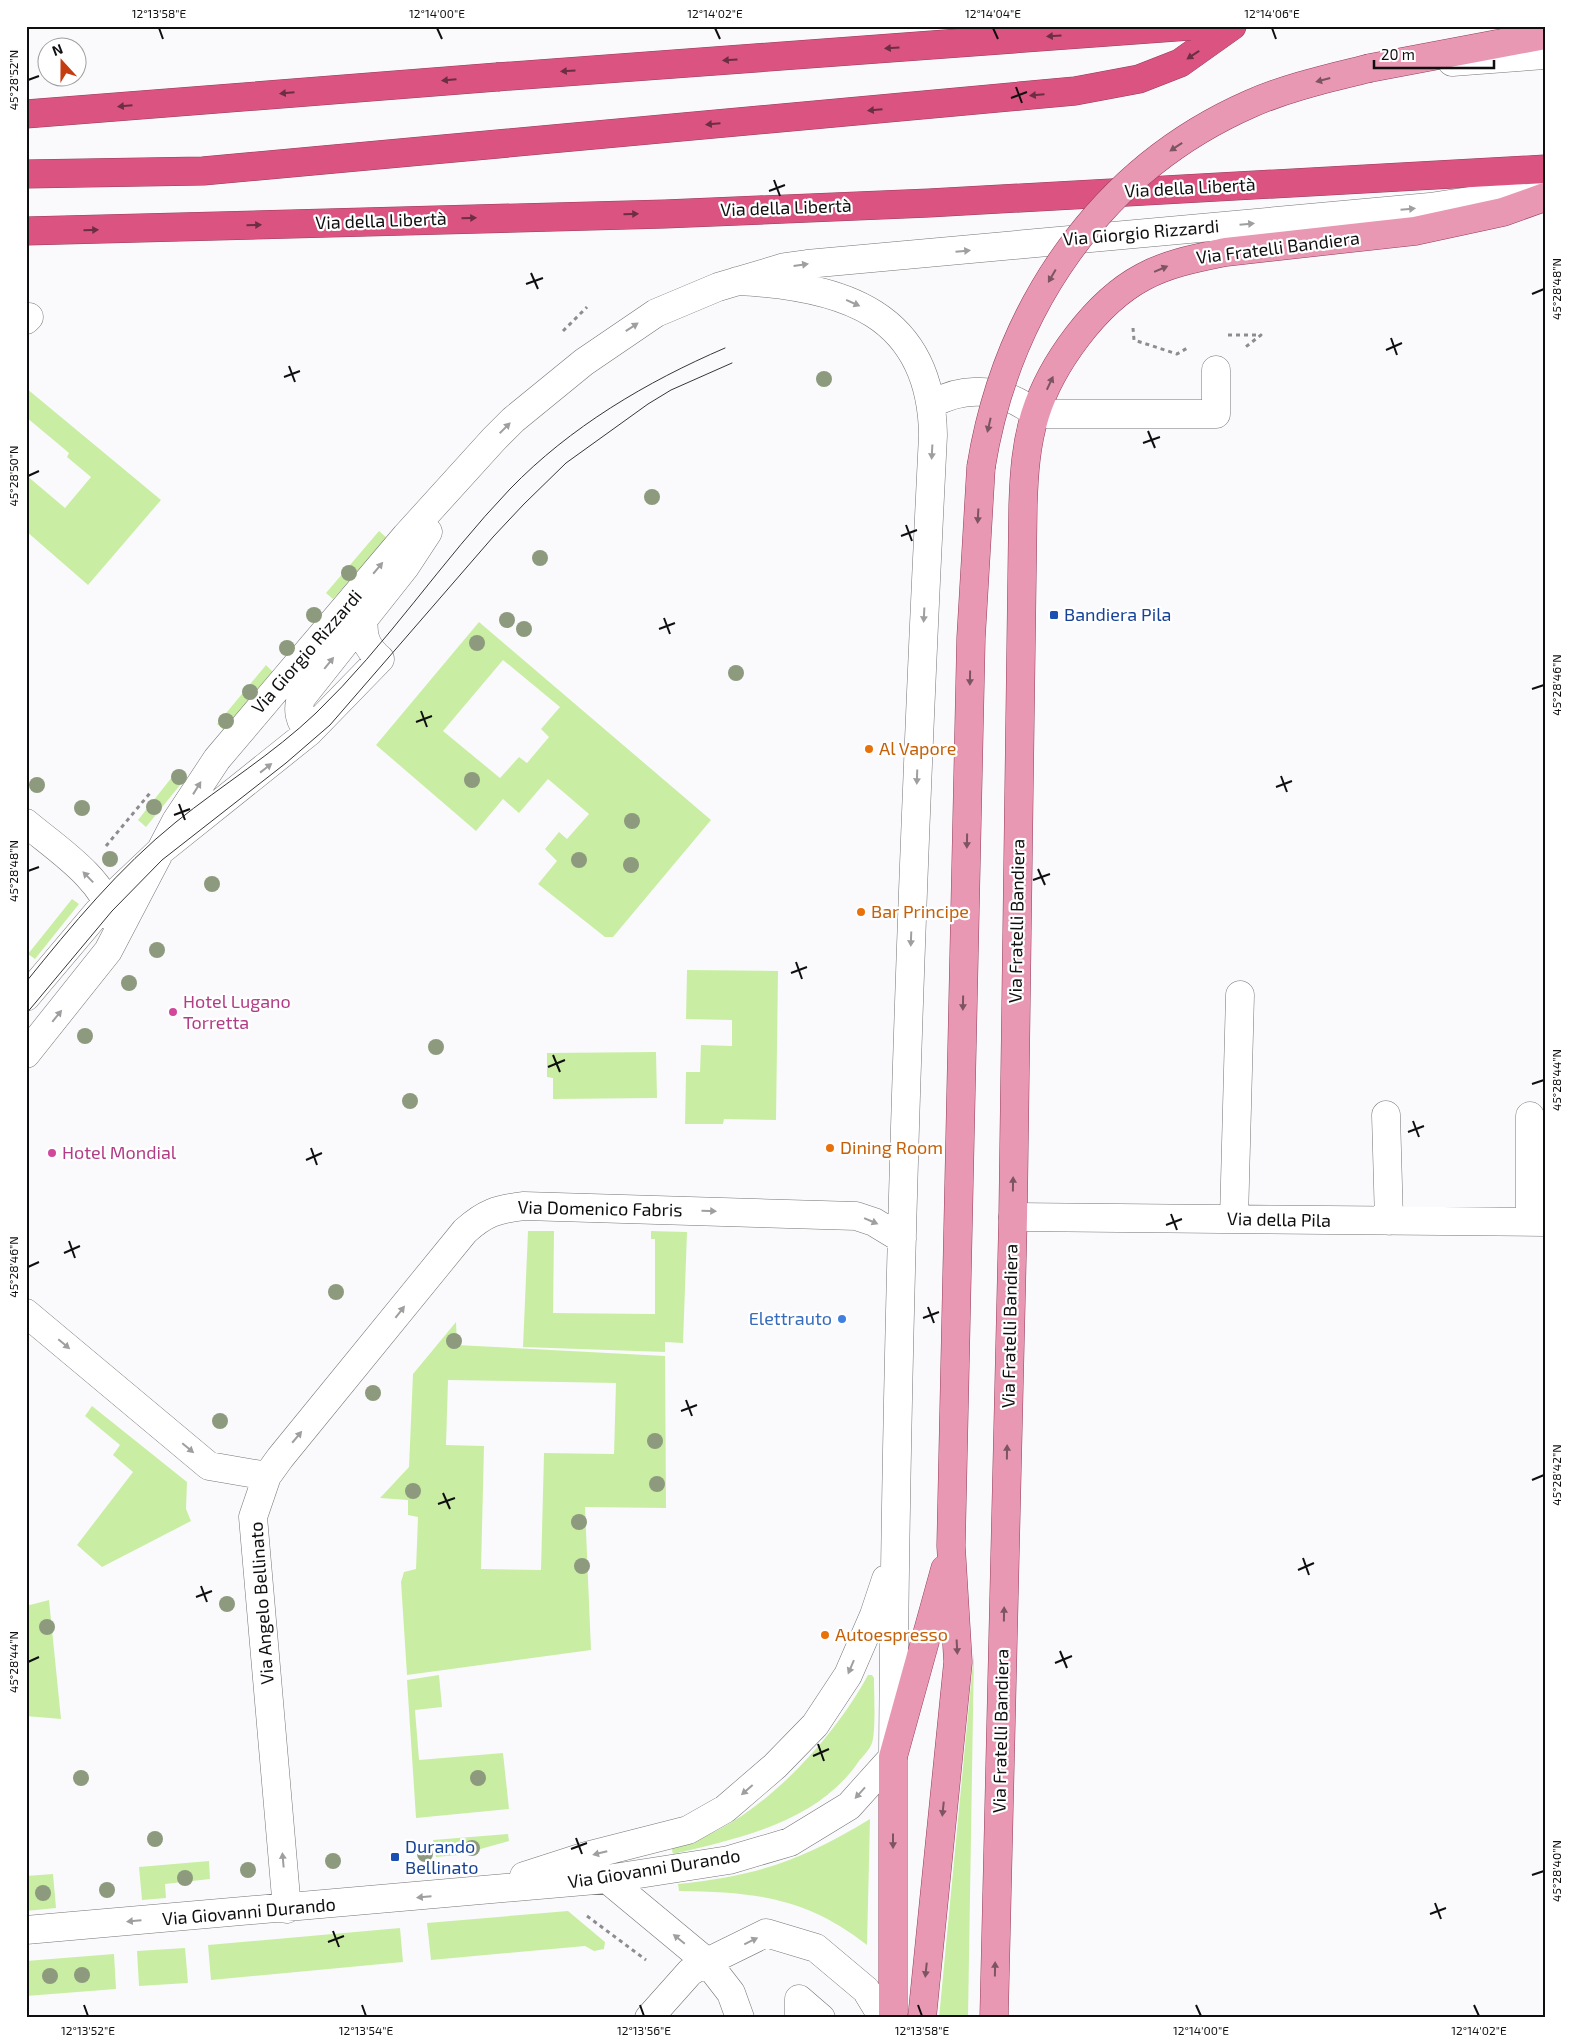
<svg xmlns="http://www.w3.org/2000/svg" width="1571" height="2044" font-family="'Exo 2',sans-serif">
	<rect width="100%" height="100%" fill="#fafafd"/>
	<path fill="#c9eea3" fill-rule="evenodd" d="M 26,388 L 161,500 L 88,585 L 26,531 L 26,475 L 65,508 L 91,477 L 67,457 L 69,453 L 26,417 Z
		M 379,531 L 387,538 L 333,599 L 326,593 Z
		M 479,622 L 711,820 L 613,937 L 605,937 L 538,884 L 557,861 L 545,849 L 559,832 L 567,839 L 589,814 L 548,779 L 519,813 L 503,799 L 476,831 L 376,745 ZM 503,660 L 560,707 L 541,729 L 549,737 L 527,763 L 519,757 L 500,778 L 443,731 Z
		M 266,665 L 273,672 L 224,730 L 217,724 Z
		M 176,772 L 185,779 L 146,827 L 138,820 Z
		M 72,899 L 79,904 L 35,959 L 28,954 Z
		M 687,970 L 778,971 L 776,1120 L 724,1119 L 723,1124 L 685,1124 L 686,1072 L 700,1072 L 701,1045 L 732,1046 L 732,1020 L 686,1019 Z
		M 656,1052 L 657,1098 L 553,1099 L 553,1078 L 547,1077 L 547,1053 Z
		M 528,1231 L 554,1231 L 553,1313 L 655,1314 L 655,1239 L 651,1239 L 651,1231 L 687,1232 L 683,1343 L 665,1342 L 665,1352 L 523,1347 Z
		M 456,1322 L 457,1345 L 665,1356 L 666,1508 L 585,1507 L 591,1650 L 407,1675 L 401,1582 L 404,1572 L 416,1569 L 418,1517 L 408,1515 L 408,1500 L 380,1498 L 409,1467 L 413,1374 ZM 448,1380 L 616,1383 L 614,1454 L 544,1453 L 541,1570 L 481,1569 L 484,1446 L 446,1445 Z
		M 92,1406 L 187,1482 L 186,1509 L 191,1521 L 102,1567 L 77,1545 L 133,1472 L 113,1455 L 120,1445 L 85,1416 Z
		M 49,1600 L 61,1719 L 26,1716 L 26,1606 Z
		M 974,1652 L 968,2018 L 939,2018 Z
		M 439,1675 L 442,1707 L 415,1710 L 419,1760 L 503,1753 L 509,1809 L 416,1818 L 407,1680 Z
		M 868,1675 L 872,1675 L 874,1678 C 874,1692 876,1731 872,1743 C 870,1749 863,1756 859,1761 C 818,1822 740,1838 673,1854 L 671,1846 C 687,1841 704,1838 718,1830 C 776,1800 837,1733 868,1675 Z
		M 870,1819 L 867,1945 C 806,1897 754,1892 679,1891 L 678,1884 C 757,1876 803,1860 870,1819 Z
		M 508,1834 L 509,1841 L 459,1855 L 436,1857 L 433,1840 Z
		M 209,1861 L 210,1879 L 165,1884 L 166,1898 L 142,1900 L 139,1867 Z
		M 53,1874 L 56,1908 L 26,1911 L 26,1876 Z
		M 568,1911 L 605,1942 L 604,1949 L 594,1951 L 585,1946 L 431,1960 L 427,1923 Z
		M 400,1928 L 403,1962 L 211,1980 L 208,1945 Z
		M 185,1948 L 188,1983 L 139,1986 L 137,1951 Z
		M 114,1954 L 116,1989 L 26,1996 L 26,1961 Z"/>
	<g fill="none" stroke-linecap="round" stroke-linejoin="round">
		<g stroke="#757577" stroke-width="29">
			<path id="minor" d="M 1452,62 L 1545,55
				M 26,320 L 29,317
				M 932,404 C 967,384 1005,389 1036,414 L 1216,414 L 1216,370
				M 309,732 C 300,723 296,709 302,697 L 405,567 L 428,532
				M 26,823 C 57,849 103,878 114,919
				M 26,997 L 97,913 L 121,888 L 159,852 L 309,732 L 380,659 C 367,648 362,637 364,620
				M 26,1054 L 108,951 L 176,821 L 217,759 L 406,536 L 494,439 L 513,420 L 584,362 L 656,313 L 718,287 L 785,267 L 807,264 L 1430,207 L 1476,200 L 1545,186
				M 1386,1115 L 1389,1221
				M 1013,1217 L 1545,1222
				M 1234,1219 L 1240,995
				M 1530,1222 L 1530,1116
				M 26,1313 L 209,1466 L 267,1476
				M 524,1876 L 586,1856 L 688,1830 L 725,1809 L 775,1766 L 815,1725 L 848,1675 L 874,1615 L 886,1579
				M 607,1879 L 707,1962 L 731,1993 L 740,2018
				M 287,1909 L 253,1517 L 267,1476 L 280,1458 L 465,1231 C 485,1213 497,1209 524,1206 L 856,1216 L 874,1222 L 902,1239
				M 26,1930 L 607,1879 L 729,1860 L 790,1842 L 849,1806 L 893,1757 C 896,1316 911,876 933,435 C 931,312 842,286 737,281
				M 649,2018 L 690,1972 L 707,1962 L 766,1933 L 816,1948 L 866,1990 L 883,2018
				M 799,2018 L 799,1999 L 821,2018"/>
		</g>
		<g stroke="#943c59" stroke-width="29">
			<path id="major" d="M 1370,68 L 1545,35
				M 893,2018 L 893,1757 L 945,1569
				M 922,2018 L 958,1662 L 951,1546 L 971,638 L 981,467
				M 994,2018 L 1013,1217 L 1023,505 C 1024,474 1026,444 1035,415 C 1051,364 1096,302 1143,277 C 1169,263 1197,258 1226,252 L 1415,231 L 1503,212 L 1545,197"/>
		</g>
		<g stroke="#943c59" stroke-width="29">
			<path id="highway" d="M 26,114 L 497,77
				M 26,174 L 203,171 L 1075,91 L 1139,79 L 1180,63 L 1232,26
				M 26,231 L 665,214 L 929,203 L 1545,169"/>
		</g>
		<path stroke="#8d8c8e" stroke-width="3" stroke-dasharray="4 4" stroke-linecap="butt" d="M 1133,328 L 1134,340 L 1177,354 L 1189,347
			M 563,331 L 587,307
			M 1228,335 L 1261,335 L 1243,349
			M 106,846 L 150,793
			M 587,1916 L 646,1960"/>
		<use href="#minor" stroke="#fff" stroke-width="28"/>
		<use href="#major" stroke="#e998b3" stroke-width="28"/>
		<use href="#highway" stroke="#db5481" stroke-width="28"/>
		<path stroke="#373637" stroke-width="1" d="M 26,982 C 72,925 119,868 176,822 C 222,785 273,754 316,713 C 387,645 442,560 510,489 C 570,427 646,382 725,348
			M 26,1014 L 112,911 L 162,860 L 286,763 L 330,725 L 493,537 L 524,504 L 566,463 L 648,404 L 671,390 L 732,363"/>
		<g stroke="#943c59" stroke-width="29" stroke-linecap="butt">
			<path id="major-bridge" d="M 981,467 C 1007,308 1100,170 1250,104 C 1288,87 1330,78 1370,68"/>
		</g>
		<g stroke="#943c59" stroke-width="29" stroke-linecap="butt">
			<path id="highway-bridge" d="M 497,77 L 1190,26"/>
		</g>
		<use href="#major-bridge" stroke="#e998b3" stroke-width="28"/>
		<use href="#highway-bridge" stroke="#db5481" stroke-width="28"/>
	</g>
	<g fill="#8d9a7e">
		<circle cx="824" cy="379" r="8"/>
		<circle cx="652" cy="497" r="8"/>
		<circle cx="540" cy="558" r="8"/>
		<circle cx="349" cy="573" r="8"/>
		<circle cx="314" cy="615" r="8"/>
		<circle cx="507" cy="620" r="8"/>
		<circle cx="524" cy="629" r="8"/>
		<circle cx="477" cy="643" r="8"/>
		<circle cx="287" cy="648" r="8"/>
		<circle cx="736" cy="673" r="8"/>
		<circle cx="250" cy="692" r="8"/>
		<circle cx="226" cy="721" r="8"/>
		<circle cx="179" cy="777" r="8"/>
		<circle cx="472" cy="780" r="8"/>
		<circle cx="37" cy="785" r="8"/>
		<circle cx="154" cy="807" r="8"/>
		<circle cx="82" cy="808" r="8"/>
		<circle cx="632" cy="821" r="8"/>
		<circle cx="110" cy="859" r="8"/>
		<circle cx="579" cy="860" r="8"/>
		<circle cx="631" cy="865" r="8"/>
		<circle cx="212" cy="884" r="8"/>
		<circle cx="157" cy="950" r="8"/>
		<circle cx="129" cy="983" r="8"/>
		<circle cx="85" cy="1036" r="8"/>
		<circle cx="436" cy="1047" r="8"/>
		<circle cx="410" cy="1101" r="8"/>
		<circle cx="336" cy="1292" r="8"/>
		<circle cx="454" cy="1341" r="8"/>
		<circle cx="373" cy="1393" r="8"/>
		<circle cx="220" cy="1421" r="8"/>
		<circle cx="655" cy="1441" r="8"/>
		<circle cx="657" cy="1484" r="8"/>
		<circle cx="413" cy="1491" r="8"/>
		<circle cx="579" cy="1522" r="8"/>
		<circle cx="582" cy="1566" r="8"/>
		<circle cx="227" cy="1604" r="8"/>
		<circle cx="47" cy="1627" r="8"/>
		<circle cx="81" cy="1778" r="8"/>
		<circle cx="478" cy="1778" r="8"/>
		<circle cx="155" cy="1839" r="8"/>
		<circle cx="472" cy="1848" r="8"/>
		<circle cx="425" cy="1854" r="8"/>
		<circle cx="333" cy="1861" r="8"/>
		<circle cx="248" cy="1870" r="8"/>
		<circle cx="185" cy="1878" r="8"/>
		<circle cx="107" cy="1890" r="8"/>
		<circle cx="43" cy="1893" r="8"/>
		<circle cx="82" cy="1975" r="8"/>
		<circle cx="50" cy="1976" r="8"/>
	</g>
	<defs><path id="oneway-solid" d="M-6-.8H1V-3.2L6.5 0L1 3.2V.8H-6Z" transform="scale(1.25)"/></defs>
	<g fill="#6b2e43">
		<use href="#oneway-solid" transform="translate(1054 36) rotate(176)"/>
		<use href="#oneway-solid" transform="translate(892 48) rotate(176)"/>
		<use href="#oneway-solid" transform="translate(1193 55) rotate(146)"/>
		<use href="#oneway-solid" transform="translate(730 60) rotate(176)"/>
		<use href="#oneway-solid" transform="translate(568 71) rotate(176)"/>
		<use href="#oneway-solid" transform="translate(449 80) rotate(175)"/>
		<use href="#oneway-solid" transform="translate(287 93) rotate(175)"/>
		<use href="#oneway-solid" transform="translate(1037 95) rotate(175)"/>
		<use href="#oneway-solid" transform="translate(125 106) rotate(175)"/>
		<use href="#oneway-solid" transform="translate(875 110) rotate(175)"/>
		<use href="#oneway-solid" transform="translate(713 124) rotate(175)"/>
		<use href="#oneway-solid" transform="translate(631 214) rotate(-1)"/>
		<use href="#oneway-solid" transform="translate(469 218) rotate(-2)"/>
		<use href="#oneway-solid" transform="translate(254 225) rotate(-2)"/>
		<use href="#oneway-solid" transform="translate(91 230) rotate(-2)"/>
	</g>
	<g fill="#7c5462">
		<use href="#oneway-solid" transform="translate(1323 80) rotate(165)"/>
		<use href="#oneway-solid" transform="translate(1176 147) rotate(146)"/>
		<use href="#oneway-solid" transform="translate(1161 269) rotate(-23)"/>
		<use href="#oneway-solid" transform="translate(1052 276) rotate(120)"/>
		<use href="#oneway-solid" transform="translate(1050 383) rotate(-65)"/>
		<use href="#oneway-solid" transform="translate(989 425) rotate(103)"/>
		<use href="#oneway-solid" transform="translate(978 516) rotate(93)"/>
		<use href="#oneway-solid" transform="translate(970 678) rotate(91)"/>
		<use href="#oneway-solid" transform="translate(967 841) rotate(91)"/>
		<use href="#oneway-solid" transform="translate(963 1003) rotate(91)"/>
		<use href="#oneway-solid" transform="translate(1013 1184) rotate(-89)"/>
		<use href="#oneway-solid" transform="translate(1007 1452) rotate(-89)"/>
		<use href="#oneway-solid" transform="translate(1004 1614) rotate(-89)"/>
		<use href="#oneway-solid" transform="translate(957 1647) rotate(87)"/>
		<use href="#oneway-solid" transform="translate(943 1809) rotate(96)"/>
		<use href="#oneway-solid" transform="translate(893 1841) rotate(90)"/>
		<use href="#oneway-solid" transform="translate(995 1969) rotate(-89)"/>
		<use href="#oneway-solid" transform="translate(926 1970) rotate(96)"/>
	</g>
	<g fill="#9f9f9f">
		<use href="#oneway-solid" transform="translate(1408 209) rotate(-5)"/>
		<use href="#oneway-solid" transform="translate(1247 224) rotate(-5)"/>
		<use href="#oneway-solid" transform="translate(963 251) rotate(-5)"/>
		<use href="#oneway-solid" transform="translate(801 265) rotate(-8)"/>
		<use href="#oneway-solid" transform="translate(853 303) rotate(24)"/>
		<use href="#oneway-solid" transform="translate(632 327) rotate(-33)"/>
		<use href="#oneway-solid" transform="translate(505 428) rotate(-45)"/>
		<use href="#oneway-solid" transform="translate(932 452) rotate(93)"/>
		<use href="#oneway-solid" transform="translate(378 568) rotate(-50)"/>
		<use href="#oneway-solid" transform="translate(924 615) rotate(93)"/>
		<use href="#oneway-solid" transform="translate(329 663) rotate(-51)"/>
		<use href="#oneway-solid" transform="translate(266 768) rotate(-38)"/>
		<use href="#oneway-solid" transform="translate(917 777) rotate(92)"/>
		<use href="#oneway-solid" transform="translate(197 788) rotate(-58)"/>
		<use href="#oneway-solid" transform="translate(88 877) rotate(-134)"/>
		<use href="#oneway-solid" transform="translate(911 939) rotate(92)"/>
		<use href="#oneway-solid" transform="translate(57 1016) rotate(-51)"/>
		<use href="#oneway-solid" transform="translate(709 1211) rotate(1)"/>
		<use href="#oneway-solid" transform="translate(871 1221) rotate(23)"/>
		<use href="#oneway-solid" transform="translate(400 1312) rotate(-52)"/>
		<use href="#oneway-solid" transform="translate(64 1344) rotate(40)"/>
		<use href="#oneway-solid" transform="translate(297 1437) rotate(-50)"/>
		<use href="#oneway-solid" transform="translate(188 1448) rotate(40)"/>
		<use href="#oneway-solid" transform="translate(851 1667) rotate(113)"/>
		<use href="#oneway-solid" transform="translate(747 1790) rotate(139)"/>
		<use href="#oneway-solid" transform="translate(860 1793) rotate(132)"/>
		<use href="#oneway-solid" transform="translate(600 1853) rotate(166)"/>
		<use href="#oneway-solid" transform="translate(283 1860) rotate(-95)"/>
		<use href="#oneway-solid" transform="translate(424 1897) rotate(175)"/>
		<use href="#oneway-solid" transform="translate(134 1921) rotate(175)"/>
		<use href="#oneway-solid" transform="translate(679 1939) rotate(-141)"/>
		<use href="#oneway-solid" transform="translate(751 1941) rotate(-26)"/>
	</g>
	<path fill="none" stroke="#100f10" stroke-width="2" d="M 159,28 L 163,39M 437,28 L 442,39M 715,28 L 720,39M 993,28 L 998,39M 1272,28 L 1276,39M 28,80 L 39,76M 1016,87 L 1022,103M 1011,98 L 1027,92M 774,180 L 780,196M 769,191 L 785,185M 531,273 L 538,289M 526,284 L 543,278M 1532,294 L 1544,289M 1391,338 L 1397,355M 1386,350 L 1402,343M 289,366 L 295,382M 284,377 L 300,371M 1148,431 L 1155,448M 1143,443 L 1160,437M 28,476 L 39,471M 906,525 L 912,541M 901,536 L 917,530M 664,618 L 670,634M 659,629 L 675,623M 1532,689 L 1544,685M 421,711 L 427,727M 416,722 L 432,716M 1281,776 L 1287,792M 1276,787 L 1292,781M 179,804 L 185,820M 174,815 L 190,809M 1038,869 L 1045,885M 28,871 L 39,867M 1033,880 L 1050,874M 796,962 L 802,979M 791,973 L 807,967M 553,1055 L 560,1072M 548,1067 L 565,1060M 1532,1084 L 1544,1080M 1413,1121 L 1419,1137M 1408,1132 L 1424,1126M 311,1148 L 317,1165M 306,1160 L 322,1153M 1171,1214 L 1177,1230M 1166,1225 L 1182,1219M 69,1241 L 75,1258M 64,1253 L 80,1246M 28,1267 L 39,1262M 928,1307 L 934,1323M 923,1318 L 939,1312M 686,1400 L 692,1416M 681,1411 L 697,1405M 1532,1480 L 1544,1475M 443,1493 L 450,1509M 438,1504 L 455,1498M 1303,1558 L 1309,1575M 1298,1570 L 1314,1563M 201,1586 L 207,1602M 196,1597 L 212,1591M 1060,1651 L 1067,1668M 28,1662 L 39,1657M 1055,1663 L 1072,1656M 818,1744 L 824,1761M 813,1756 L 829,1749M 576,1838 L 582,1854M 571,1849 L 587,1843M 1532,1875 L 1544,1871M 1435,1903 L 1441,1919M 1430,1914 L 1446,1908M 333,1931 L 339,1947M 328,1942 L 344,1936M 84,2005 L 88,2016M 362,2005 L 366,2016M 640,2005 L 644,2016M 918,2005 L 922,2016M 1196,2005 L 1201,2016M 1474,2005 L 1479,2016"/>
	<g fill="#1a4fb4" stroke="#fff" stroke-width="2">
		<rect x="1049" y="610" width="10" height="10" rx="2.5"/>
		<rect x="390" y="1852" width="10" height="10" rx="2.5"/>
	</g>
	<g fill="#e8710a" stroke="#fff" stroke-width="2">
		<circle cx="869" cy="749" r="5"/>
		<circle cx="861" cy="912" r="5"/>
		<circle cx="830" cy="1148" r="5"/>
		<circle cx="825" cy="1635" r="5"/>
	</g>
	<g fill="#d1479c" stroke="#fff" stroke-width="2">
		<circle cx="173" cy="1012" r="5"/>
		<circle cx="52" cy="1153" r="5"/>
	</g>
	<circle fill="#3f7fe0" stroke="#fff" stroke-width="2" cx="842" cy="1319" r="5"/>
	<g text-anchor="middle" stroke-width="4.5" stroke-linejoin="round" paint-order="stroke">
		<g font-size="18" fill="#100f10" stroke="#fff">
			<text transform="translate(1190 188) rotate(-3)" y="6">Via della Libertà</text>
			<text transform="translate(786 208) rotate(-2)" y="6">Via della Libertà</text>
			<text transform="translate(381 221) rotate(-2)" y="6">Via della Libertà</text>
			<text transform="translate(1141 233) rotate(-5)" y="6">Via Giorgio Rizzardi</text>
			<text transform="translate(1278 248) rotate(-7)" y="6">Via Fratelli Bandiera</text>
			<text transform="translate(307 652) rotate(-49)" y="6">Via Giorgio Rizzardi</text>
			<text transform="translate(1017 921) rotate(-89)" y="6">Via Fratelli Bandiera</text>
			<text transform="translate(600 1209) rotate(1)" y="6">Via Domenico Fabris</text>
			<text transform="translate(1279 1220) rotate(1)" y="6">Via della Pila</text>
			<text transform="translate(1010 1326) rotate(-89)" y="6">Via Fratelli Bandiera</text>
			<text transform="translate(262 1603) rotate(-94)" y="6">Via Angelo Bellinato</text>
			<text transform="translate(1001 1731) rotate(-89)" y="6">Via Fratelli Bandiera</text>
			<text transform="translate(654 1869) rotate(-9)" y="6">Via Giovanni Durando</text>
			<text transform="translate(249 1912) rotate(-5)" y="6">Via Giovanni Durando</text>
		</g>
		<g font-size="18" fill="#164399" stroke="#fff" text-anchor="start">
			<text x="1064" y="621">Bandiera Pila</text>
			<text x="405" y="1853">Durando<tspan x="405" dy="21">Bellinato</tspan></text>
		</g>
		<g font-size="18" fill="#c56008" stroke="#fff" text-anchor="start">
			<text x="879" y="755">Al Vapore</text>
			<text x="871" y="918">Bar Principe</text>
			<text x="840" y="1154">Dining Room</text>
			<text x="835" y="1641">Autoespresso</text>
		</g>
		<g font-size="18" fill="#b23c85" stroke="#fff" text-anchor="start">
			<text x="183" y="1008">Hotel Lugano<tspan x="183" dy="21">Torretta</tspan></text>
			<text x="62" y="1159">Hotel Mondial</text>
		</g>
		<g font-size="18" fill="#366cbe" stroke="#fff" text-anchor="end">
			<text x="832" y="1325">Elettrauto</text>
		</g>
	</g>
	<rect width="1571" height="2044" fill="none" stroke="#ffffff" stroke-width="55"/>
	<g transform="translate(62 62) rotate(339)"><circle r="24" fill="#ffffff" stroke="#9f9f9f"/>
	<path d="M0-4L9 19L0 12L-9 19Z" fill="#c53c11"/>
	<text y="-8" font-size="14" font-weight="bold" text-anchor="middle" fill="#100f10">N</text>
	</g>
	<path d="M1374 60v8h120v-8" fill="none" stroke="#100f10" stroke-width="2.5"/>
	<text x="1381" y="60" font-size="15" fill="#100f10" stroke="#ffffff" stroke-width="4" paint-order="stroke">20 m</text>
	<rect x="28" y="28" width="1516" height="1988" fill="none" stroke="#100f10" stroke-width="2"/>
	<g font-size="12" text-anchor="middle" fill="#100f10">
		<text x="159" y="18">12°13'58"E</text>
		<text x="437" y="18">12°14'00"E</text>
		<text x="715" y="18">12°14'02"E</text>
		<text x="993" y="18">12°14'04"E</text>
		<text x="1272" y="18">12°14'06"E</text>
		<text transform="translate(14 80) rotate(-90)" y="4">45°28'52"N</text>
		<text transform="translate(1557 289) rotate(-90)" y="4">45°28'48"N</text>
		<text transform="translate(14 476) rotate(-90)" y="4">45°28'50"N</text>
		<text transform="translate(1557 685) rotate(-90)" y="4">45°28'46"N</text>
		<text transform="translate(14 871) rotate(-90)" y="4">45°28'48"N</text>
		<text transform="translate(1557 1080) rotate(-90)" y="4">45°28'44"N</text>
		<text transform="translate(14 1267) rotate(-90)" y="4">45°28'46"N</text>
		<text transform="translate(1557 1475) rotate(-90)" y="4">45°28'42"N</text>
		<text transform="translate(14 1662) rotate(-90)" y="4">45°28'44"N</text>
		<text transform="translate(1557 1871) rotate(-90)" y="4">45°28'40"N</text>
		<text x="88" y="2035">12°13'52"E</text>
		<text x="366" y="2035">12°13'54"E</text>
		<text x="644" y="2035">12°13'56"E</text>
		<text x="922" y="2035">12°13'58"E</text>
		<text x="1201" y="2035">12°14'00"E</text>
		<text x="1479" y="2035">12°14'02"E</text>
	</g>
</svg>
